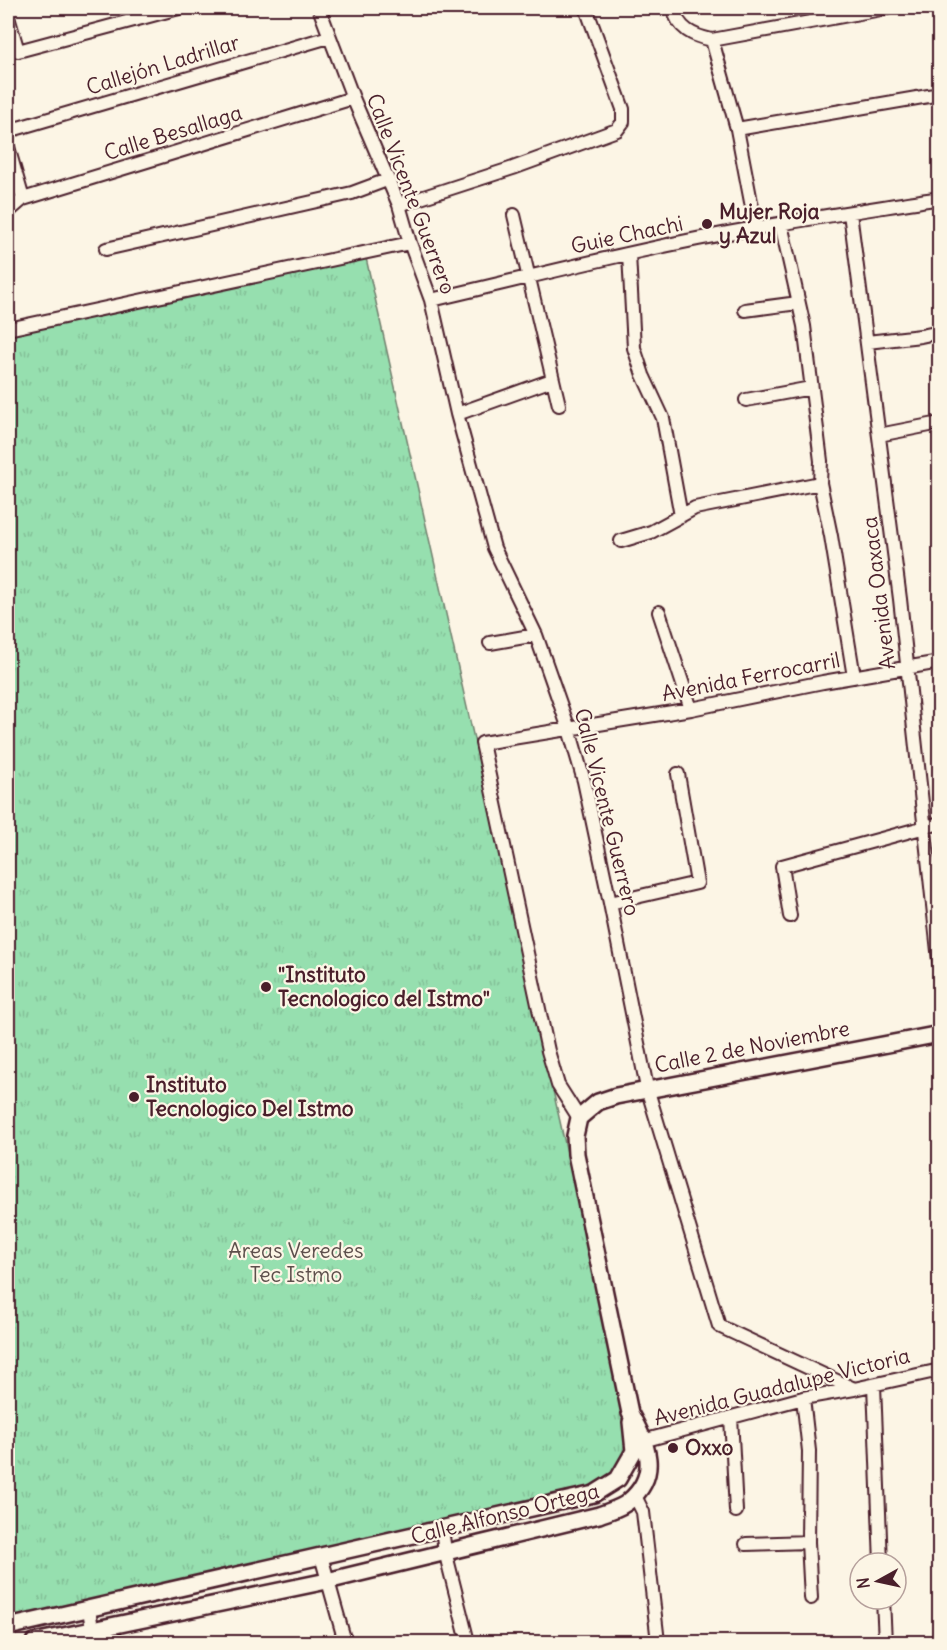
<svg xmlns="http://www.w3.org/2000/svg" width="947" height="1650" font-family="Delius,sans-serif">
	<defs>
		<pattern id="park-tufts" width="24" height="20" patternUnits="userSpaceOnUse" patternTransform="scale(1.5)"><rect width="24" height="20" fill="#96dfaf"/><path d="M3 7l-1-3M5 7V3M7 7l1-3M15 17l-1-3M17 17v-4M19 17l1-3" fill="none" stroke="#83bf97"/></pattern>
	</defs>
	<rect width="100%" height="100%" fill="#fcf5e5"/>
	<filter id="ink" filterUnits="userSpaceOnUse"><feTurbulence type="fractalNoise" baseFrequency=".0167" numOctaves="2"/><feDisplacementMap in="SourceGraphic" scale="12" xChannelSelector="R" yChannelSelector="G"/><feConvolveMatrix kernelMatrix="1 2 1 2 8 2 1 2 1" color-interpolation-filters="sRGB"/></filter>
	<g filter="url(#ink)">
		<path fill="url(#park-tufts)" stroke="#707f6d" stroke-width="1.5" d="M 366,258 L 634,1451 L 594,1494 L 8,1626 L 8,334 Z"/>
		<g fill="none" stroke-linecap="round" stroke-linejoin="round">
			<g stroke="#4a1f2b" stroke-width="16">
				<path id="minor" d="M 319,8 L 353,98 L 399,205 L 410,243 L 431,300 L 457,414 L 494,548 L 536,635 L 569,729 L 584,781 L 610,903 L 647,1088 L 719,1326 L 854,1389
					M 673,8 C 678,29 693,36 712,40 L 887,8
					M 8,17 L 18,51 L 179,8
					M 712,40 L 737,129 L 756,228
					M 737,129 L 940,94
					M 8,131 L 329,37
					M 8,147 L 23,199
					M 399,205 L 513,168 L 617,130 L 623,122 L 623,109 L 586,8
					M 8,212 L 23,199 L 353,98
					M 850,213 L 900,599 L 940,970
					M 514,215 L 559,405
					M 781,224 L 804,326 L 821,461 L 820,483 L 831,536 L 854,677
					M 106,249 L 352,193 L 387,180
					M 629,254 L 634,348 L 643,375 L 663,418 L 681,516
					M 431,300 C 539,275 646,247 756,228 C 817,217 878,208 940,198
					M 745,310 L 798,303
					M 8,329 L 410,243
					M 867,342 L 921,336 L 940,332
					M 746,400 L 811,388
					M 457,414 L 552,380
					M 879,435 L 940,423
					M 621,541 L 651,532 L 695,508 L 820,483
					M 659,612 L 691,709
					M 490,643 L 536,635
					M 610,903 L 697,883 L 678,774
					M 790,916 L 782,866 L 940,823
					M 579,1118 L 558,1085 L 548,1051 L 482,743 L 691,709 L 823,682 L 940,662
					M 874,1385 L 881,1563
					M 803,1398 L 809,1451 L 808,1542 L 811,1598
					M 731,1417 L 736,1511
					M 635,1443 L 803,1398 L 854,1389 L 940,1370
					M 635,1496 L 643,1512 L 658,1642
					M 442,1529 L 445,1551 L 468,1642
					M 746,1544 L 808,1542
					M 321,1556 L 345,1642
					M 883,1599 L 885,1642
					M 89,1609 L 94,1642"/>
			</g>
			<g stroke="#4a1f2b" stroke-width="20">
				<path id="tertiary" d="M 8,1627 L 594,1494 L 618,1479 L 634,1451 L 631,1422
					M 34,1642 L 327,1581 L 599,1515 C 609,1511 622,1508 629,1501 C 661,1474 647,1444 630,1413 L 576,1154 L 575,1136 L 579,1118 L 598,1102 L 616,1096 L 940,1034"/>
			</g>
			<use href="#minor" stroke="#fcf5e5" stroke-width="12"/>
			<use href="#tertiary" stroke="#fcf5e5" stroke-width="15"/>
		</g>
	</g>
	<g fill="#4a1f2b" stroke="#fcf5e5" stroke-width="2">
		<circle cx="707" cy="224" r="6"/>
		<circle cx="266" cy="987" r="6"/>
		<circle cx="134" cy="1097" r="6"/>
		<circle cx="673" cy="1448" r="6"/>
	</g>
	<g text-anchor="middle" stroke-width="4.5" stroke-linejoin="round" paint-order="stroke">
		<g font-size="21" fill="#4a1f2b" stroke="#fcf5e5">
			<text transform="translate(163 65) rotate(-17)" y="7">Callejón Ladrillar</text>
			<text transform="translate(173 133) rotate(-17)" y="7">Calle Besallaga</text>
			<text transform="translate(411 194) rotate(69)" y="7">Calle Vicente Guerrero</text>
			<text transform="translate(627 235) rotate(-12)" y="7">Guie Chachi</text>
			<text transform="translate(879 593) rotate(-97)" y="7">Avenida Oaxaca</text>
			<text transform="translate(751 677) rotate(-11)" y="7">Avenida Ferrocarril</text>
			<text transform="translate(607 812) rotate(76)" y="7">Calle Vicente Guerrero</text>
			<text transform="translate(752 1047) rotate(-11)" y="7">Calle 2 de Noviembre</text>
			<text transform="translate(782 1387) rotate(-14)" y="7">Avenida Guadalupe Victoria</text>
			<text transform="translate(505 1514) rotate(-14)" y="7">Calle Alfonso Ortega</text>
		</g>
		<g font-size="21" font-weight="bold" fill="#4a1f2b" stroke="#fcf5e5" text-anchor="start">
			<text x="719" y="219">Mujer Roja<tspan x="719" dy="24">y Azul</tspan></text>
			<text x="278" y="982">"Instituto<tspan x="278" dy="24">Tecnologico del Istmo"</tspan></text>
			<text x="146" y="1092">Instituto<tspan x="146" dy="24">Tecnologico Del Istmo</tspan></text>
			<text x="685" y="1455">Oxxo</text>
		</g>
		<g font-size="21" fill="#5d4f4c" stroke="#fcf5e5">
			<text x="296" y="1258">Areas Veredes<tspan x="296" dy="24">Tec Istmo</tspan></text>
		</g>
	</g>
	<rect width="947" height="1650" fill="none" stroke="#fcf5e5" stroke-width="30"/>
	<rect x="15" y="15" width="917" height="1620" fill="none" stroke="#4a1f2b" stroke-width="2" filter="url(#ink)"/>
	<g transform="translate(878 1581) rotate(262)"><circle r="28" fill="#fcf5e5" stroke="#b59f9b" stroke-width="1.5"/>
	<path d="M0-4.5L10 22L0 15L-10 22Z" fill="#4a1f2b"/>
	<text y="-9" font-size="16" font-weight="bold" text-anchor="middle" fill="#4a1f2b">N</text>
	</g>
</svg>
